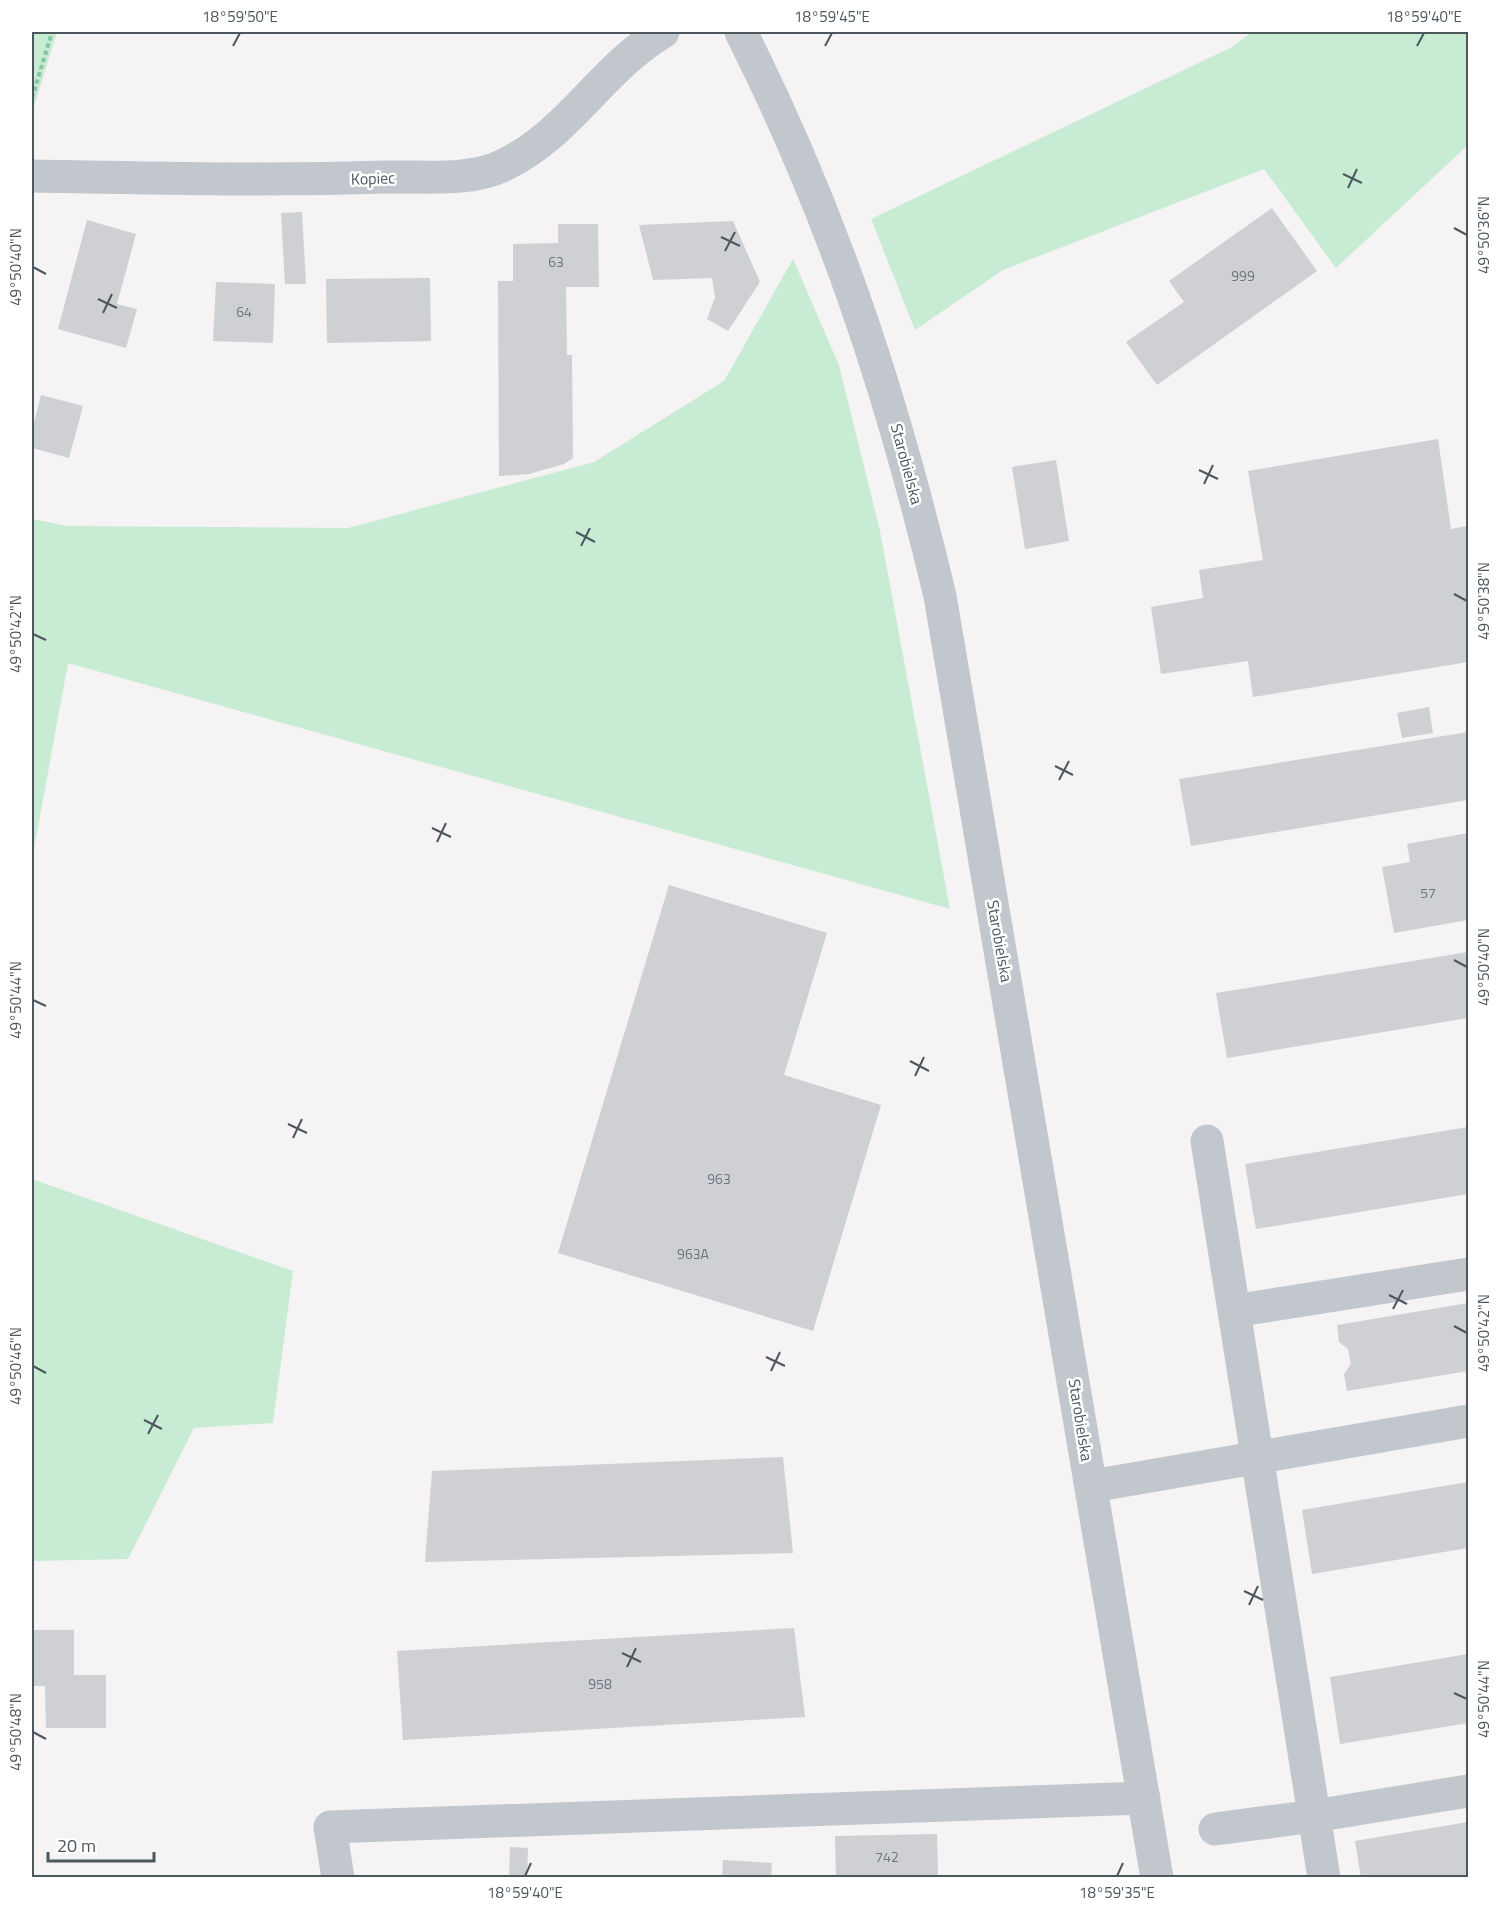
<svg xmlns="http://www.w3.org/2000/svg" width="1500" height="1909" font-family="'Titillium Web',sans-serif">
	<rect width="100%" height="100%" fill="#f5f3f3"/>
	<path fill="#c8ebd4" d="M 32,32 L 57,32 L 32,113 Z
		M 1252,32 L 1468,32 L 1468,145 L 1336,268 L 1264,169 L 1003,270 L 915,330 L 871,219 L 1232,47 Z
		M 793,259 L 839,365 L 880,531 L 950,909 L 68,663 L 32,860 L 32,519 L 67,526 L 348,528 L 594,462 L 724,381 Z
		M 32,1179 L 293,1271 L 273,1423 L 194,1428 L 128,1559 L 32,1561 Z"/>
	<path fill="#ced0d4" d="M 1272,208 L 1317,271 L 1157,385 L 1126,342 L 1184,302 L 1169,281 Z
		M 302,212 L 306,284 L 285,284 L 281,213 Z
		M 87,220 L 136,234 L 117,304 L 137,309 L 126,348 L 58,329 Z
		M 733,221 L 760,282 L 728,331 L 707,319 L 715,297 L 712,278 L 653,280 L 639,225 Z
		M 558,224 L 598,224 L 599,287 L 566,287 L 567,355 L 572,355 L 573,458 L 564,464 L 529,474 L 499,476 L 498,281 L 513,281 L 513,244 L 558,243 Z
		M 430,278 L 431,341 L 327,343 L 326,279 Z
		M 216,282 L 275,284 L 273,343 L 213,341 Z
		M 41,395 L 83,406 L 69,458 L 32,448 L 32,431 Z
		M 1438,439 L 1451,529 L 1468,526 L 1468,662 L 1253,697 L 1248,661 L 1161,674 L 1151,607 L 1203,598 L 1199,570 L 1263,560 L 1248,471 Z
		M 1056,460 L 1069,541 L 1025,549 L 1012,467 Z
		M 1429,707 L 1433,733 L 1402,738 L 1397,713 Z
		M 1468,732 L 1468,800 L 1191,846 L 1179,779 Z
		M 1468,833 L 1468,920 L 1394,933 L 1382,867 L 1410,862 L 1407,844 Z
		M 669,885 L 827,933 L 784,1075 L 881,1105 L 813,1331 L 558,1253 Z
		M 1468,952 L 1468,1018 L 1227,1058 L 1216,993 Z
		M 1468,1127 L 1468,1194 L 1256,1229 L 1245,1164 Z
		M 1468,1303 L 1468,1371 L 1347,1391 L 1344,1374 L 1351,1364 L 1348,1349 L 1339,1342 L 1337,1325 Z
		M 783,1457 L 793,1553 L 425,1562 L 432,1471 Z
		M 1468,1482 L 1468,1548 L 1312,1574 L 1302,1510 Z
		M 794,1628 L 805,1717 L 403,1740 L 397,1651 Z
		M 32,1630 L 74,1630 L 74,1675 L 106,1675 L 106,1728 L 46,1728 L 45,1686 L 32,1686 Z
		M 1468,1654 L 1468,1723 L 1340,1744 L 1330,1677 Z
		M 1468,1822 L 1468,1878 L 1361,1878 L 1355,1841 Z
		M 937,1834 L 938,1878 L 836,1878 L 835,1836 Z
		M 510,1847 L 528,1848 L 527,1878 L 509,1878 Z
		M 723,1860 L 772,1863 L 771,1878 L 722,1878 Z"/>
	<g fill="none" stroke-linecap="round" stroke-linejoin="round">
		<path stroke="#84c5a2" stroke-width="4" stroke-dasharray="4.5 3" stroke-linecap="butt" d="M 32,98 L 52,32"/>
		<path stroke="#c1c7cd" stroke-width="33" d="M 741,32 C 834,217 892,395 940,596 L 1157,1878
			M 32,176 C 150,178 268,181 387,177 C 424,176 470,182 504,165 C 569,134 602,68 663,32
			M 1207,1141 L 1324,1878
			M 1234,1311 L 1468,1274
			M 1092,1486 L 1468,1421
			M 1215,1829 L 1314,1816 L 1468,1791
			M 338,1878 L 330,1827 L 1144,1798"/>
	</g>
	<path fill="none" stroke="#4d575e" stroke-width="2" d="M 233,46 L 240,33M 825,46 L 832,33M 1417,46 L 1424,33M 1343,174 L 1362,183M 1348,188 L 1357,169M 1454,228 L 1467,235M 721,237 L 740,246M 725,251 L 735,232M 33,267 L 46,274M 98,299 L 117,308M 103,313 L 112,294M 1199,470 L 1218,479M 1204,484 L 1213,465M 576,532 L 595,542M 581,546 L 590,528M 1454,594 L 1467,601M 33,634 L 46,640M 1055,766 L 1073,775M 1059,780 L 1069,761M 432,828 L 451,837M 437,842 L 446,823M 1454,960 L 1467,967M 33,1000 L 46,1006M 910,1061 L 929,1071M 915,1076 L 924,1057M 288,1124 L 307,1133M 293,1138 L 302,1119M 1389,1295 L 1407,1304M 1393,1309 L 1403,1290M 1454,1326 L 1467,1333M 766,1357 L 785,1366M 33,1366 L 46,1373M 771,1371 L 780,1352M 144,1420 L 162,1429M 148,1434 L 158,1415M 1244,1591 L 1263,1600M 1249,1605 L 1258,1586M 622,1653 L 641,1662M 627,1667 L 636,1648M 1454,1693 L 1467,1699M 33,1732 L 46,1739M 525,1876 L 531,1863M 1117,1876 L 1123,1863"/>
	<g text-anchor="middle" stroke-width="5" stroke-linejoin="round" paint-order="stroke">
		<g font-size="14" fill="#6d757c">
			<text x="556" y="267">63</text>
			<text x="1243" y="281">999</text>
			<text x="244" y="317">64</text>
			<text x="1428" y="898">57</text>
			<text x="719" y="1184">963</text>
			<text x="693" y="1259">963A</text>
			<text x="600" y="1689">958</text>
			<text x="887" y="1862">742</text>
		</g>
		<g font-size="16" fill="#4d575e" stroke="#fff">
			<text transform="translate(373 178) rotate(-2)" y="6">Kopiec</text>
			<text transform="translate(907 464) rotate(75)" y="6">Starobielska</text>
			<text transform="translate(1000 941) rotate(80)" y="6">Starobielska</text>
			<text transform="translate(1081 1420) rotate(81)" y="6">Starobielska</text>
		</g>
	</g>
	<rect width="1500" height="1909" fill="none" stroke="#ffffff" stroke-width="66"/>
	<path d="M48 1852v9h106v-9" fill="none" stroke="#4d575e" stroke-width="3"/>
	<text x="57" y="1852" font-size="18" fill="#4d575e" stroke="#ffffff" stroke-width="4.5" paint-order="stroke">20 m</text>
	<rect x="33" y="33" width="1434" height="1843" fill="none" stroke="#4d575e" stroke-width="2"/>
	<g font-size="15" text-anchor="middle" fill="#4d575e">
		<text x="240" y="22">18°59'50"E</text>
		<text x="832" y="22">18°59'45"E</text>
		<text x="1424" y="22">18°59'40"E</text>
		<text transform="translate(1484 235) rotate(-90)" y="5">49°50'36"N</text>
		<text transform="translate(16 267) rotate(-90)" y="5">49°50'40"N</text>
		<text transform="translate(1484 601) rotate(-90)" y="5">49°50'38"N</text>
		<text transform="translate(16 634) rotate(-90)" y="5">49°50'42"N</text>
		<text transform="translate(1484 967) rotate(-90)" y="5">49°50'40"N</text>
		<text transform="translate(16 1000) rotate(-90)" y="5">49°50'44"N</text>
		<text transform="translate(1484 1333) rotate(-90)" y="5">49°50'42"N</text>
		<text transform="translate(16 1366) rotate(-90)" y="5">49°50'46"N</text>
		<text transform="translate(1484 1699) rotate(-90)" y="5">49°50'44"N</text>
		<text transform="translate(16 1732) rotate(-90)" y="5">49°50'48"N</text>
		<text x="525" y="1898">18°59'40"E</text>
		<text x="1117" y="1898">18°59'35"E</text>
	</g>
</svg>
